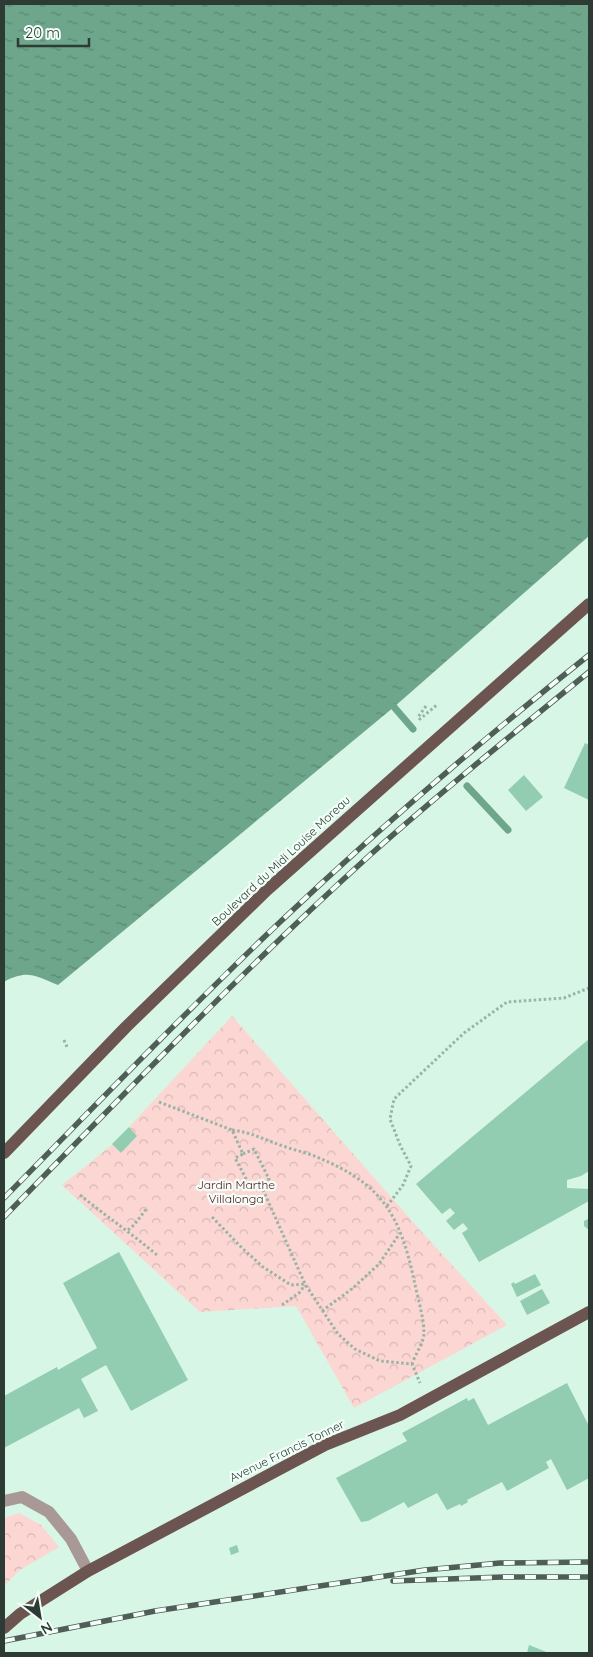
<svg xmlns="http://www.w3.org/2000/svg" width="593" height="1657" font-family="Quicksand,sans-serif">
	<defs>
		<pattern id="park-crowns" width="20" height="18" patternUnits="userSpaceOnUse" patternTransform="scale(1.25)"><rect width="20" height="18" fill="#fcd6d2"/><path d="M2 6a3 3 0 1 1 6 0M12 15a3 3 0 1 1 6 0" fill="none" stroke="#d8b8b5"/></pattern>
		<pattern id="water-ripples" width="26" height="14" patternUnits="userSpaceOnUse" patternTransform="scale(1.25)"><rect width="26" height="14" fill="#6da68b"/><path d="M2 4q2-2 4 0t4 0M15 11q2-2 4 0t4 0" fill="none" stroke="#5a8872"/></pattern>
	</defs>
	<rect width="100%" height="100%" fill="#d7f6e6"/>
	<path fill="url(#park-crowns)" d="M 232,1016 L 419,1229 L 507,1325 L 354,1408 L 296,1306 L 200,1312 L 62,1185 L 113,1144 L 121,1153 L 137,1136 L 129,1127 Z
		M 19,1513 L 41,1525 L 59,1547 L 20,1570 L 4,1586 L 4,1518 Z"/>
	<path fill="url(#water-ripples)" d="M 4,4 L 589,4 L 589,536 L 394,707 L 58,985 C 35,976 27,969 4,982 Z"/>
	<g fill="none" stroke-linecap="round" stroke-linejoin="round">
		<path stroke="#6da68b" stroke-width="7" d="M 394,707 L 413,729
			M 467,786 L 508,830"/>
	</g>
	<path fill="#92cdb1" d="M 585,743 L 589,745 L 589,800 L 564,788 Z
		M 524,775 L 543,797 L 526,811 L 508,790 Z
		M 589,1039 L 589,1171 L 581,1176 L 567,1180 L 567,1188 L 589,1189 L 589,1201 L 479,1262 L 462,1233 L 468,1229 L 463,1223 L 454,1230 L 446,1221 L 455,1213 L 450,1208 L 442,1214 L 416,1184 Z
		M 129,1127 L 137,1136 L 121,1153 L 112,1144 Z
		M 588,1219 L 589,1219 L 589,1230 L 584,1226 L 584,1221 Z
		M 119,1252 L 188,1380 L 131,1411 L 106,1365 L 81,1379 L 98,1411 L 84,1418 L 79,1408 L 4,1448 L 4,1396 L 57,1367 L 58,1370 L 97,1348 L 63,1283 Z
		M 535,1274 L 541,1285 L 517,1297 L 511,1284 L 514,1282 L 515,1284 Z
		M 542,1289 L 550,1303 L 527,1315 L 520,1301 Z
		M 567,1383 L 589,1426 L 589,1478 L 567,1490 L 551,1459 L 546,1462 L 549,1468 L 507,1491 L 502,1482 L 467,1500 L 468,1502 L 461,1506 L 460,1504 L 447,1510 L 437,1493 L 408,1508 L 404,1502 L 368,1521 L 361,1522 L 336,1478 L 407,1441 L 402,1433 L 467,1398 L 468,1401 L 474,1398 L 488,1425 Z
		M 237,1545 L 239,1552 L 231,1555 L 229,1548 Z
		M 529,1645 L 549,1653 L 527,1653 Z"/>
	<g fill="none" stroke-linecap="round" stroke-linejoin="round">
		<path stroke="#9ab3a6" stroke-width="3" stroke-dasharray="2.5 2.5" stroke-linecap="butt" d="M 426,706 L 418,717 L 420,719 L 438,704
			M 64,1040 L 68,1049
			M 159,1102 L 232,1130 L 243,1154 L 235,1158 L 251,1188 L 260,1183 L 305,1284 L 338,1334 L 355,1349 L 380,1361 L 412,1364 L 420,1383
			M 232,1130 C 254,1133 267,1141 286,1147 C 297,1151 309,1153 319,1158 C 382,1184 400,1215 414,1280 C 417,1295 424,1318 424,1333 C 424,1342 415,1355 412,1364
			M 243,1154 L 254,1149 L 269,1179 L 260,1183
			M 80,1195 C 106,1216 132,1234 157,1255
			M 387,1206 L 403,1185 L 411,1166 L 400,1145 L 390,1119 L 394,1099 L 464,1033 L 507,1002 L 564,998 L 589,988
			M 212,1217 L 242,1248 L 263,1267 L 291,1285 L 305,1284
			M 128,1230 L 134,1225 L 147,1208
			M 282,1305 L 299,1293 L 305,1285
			M 322,1311 L 353,1288 L 379,1264 L 400,1233"/>
		<path stroke="#a89997" stroke-width="12" d="M 4,1501 L 22,1497 L 49,1512 L 71,1539 L 88,1571"/>
		<path stroke="#6c5451" stroke-width="12" d="M 4,1153 L 126,1027 L 267,890 L 589,604
			M 4,1628 L 20,1614 L 88,1571 L 137,1545 L 325,1445 L 400,1415 L 589,1312"/>
		<g stroke="#4f5f57" stroke-width="5.5">
			<path id="rail" d="M 4,1198 C 95,1106 185,1012 279,923 C 378,829 482,740 589,655
				M 4,1217 C 124,1094 243,970 370,855 C 441,792 515,732 589,672
				M 393,1581 L 503,1577 L 589,1577
				M 4,1641 L 155,1611 L 425,1570 L 500,1563 L 589,1562"/>
		</g>
		<use href="#rail" stroke="#f2fef8" stroke-width="4" stroke-dasharray="11" stroke-linecap="butt"/>
	</g>
	<g text-anchor="middle" stroke-width="4.5" stroke-linejoin="round" paint-order="stroke">
		<g font-size="12" fill="#2e3a34" stroke="#f2fef8">
			<text transform="translate(281 861) rotate(-43)" y="4">Boulevard du Midi Louise Moreau</text>
			<text transform="translate(287 1451) rotate(-26)" y="4">Avenue Francis Tonner</text>
		</g>
		<g font-size="12" fill="#591213" stroke="#f2fef8">
			<text x="236" y="1189">Jardin Marthe<tspan x="236" dy="14">Villalonga</tspan></text>
		</g>
	</g>
	<rect width="593" height="1657" fill="none" stroke="#2e3a34" stroke-width="10"/>
	<g transform="translate(40 1617) rotate(149)" stroke="#f2fef8" stroke-width="4" paint-order="stroke">
	<path d="M0-4L9 19L0 12L-9 19Z" fill="#2e3a34"/>
	<text y="-8" font-size="14" font-weight="bold" text-anchor="middle" fill="#2e3a34">N</text>
	</g>
	<path d="M18 38v8h71v-8" fill="none" stroke="#2e3a34" stroke-width="2.5"/>
	<text x="25" y="38" font-size="15" fill="#2e3a34" stroke="#f2fef8" stroke-width="4" paint-order="stroke">20 m</text>
</svg>
